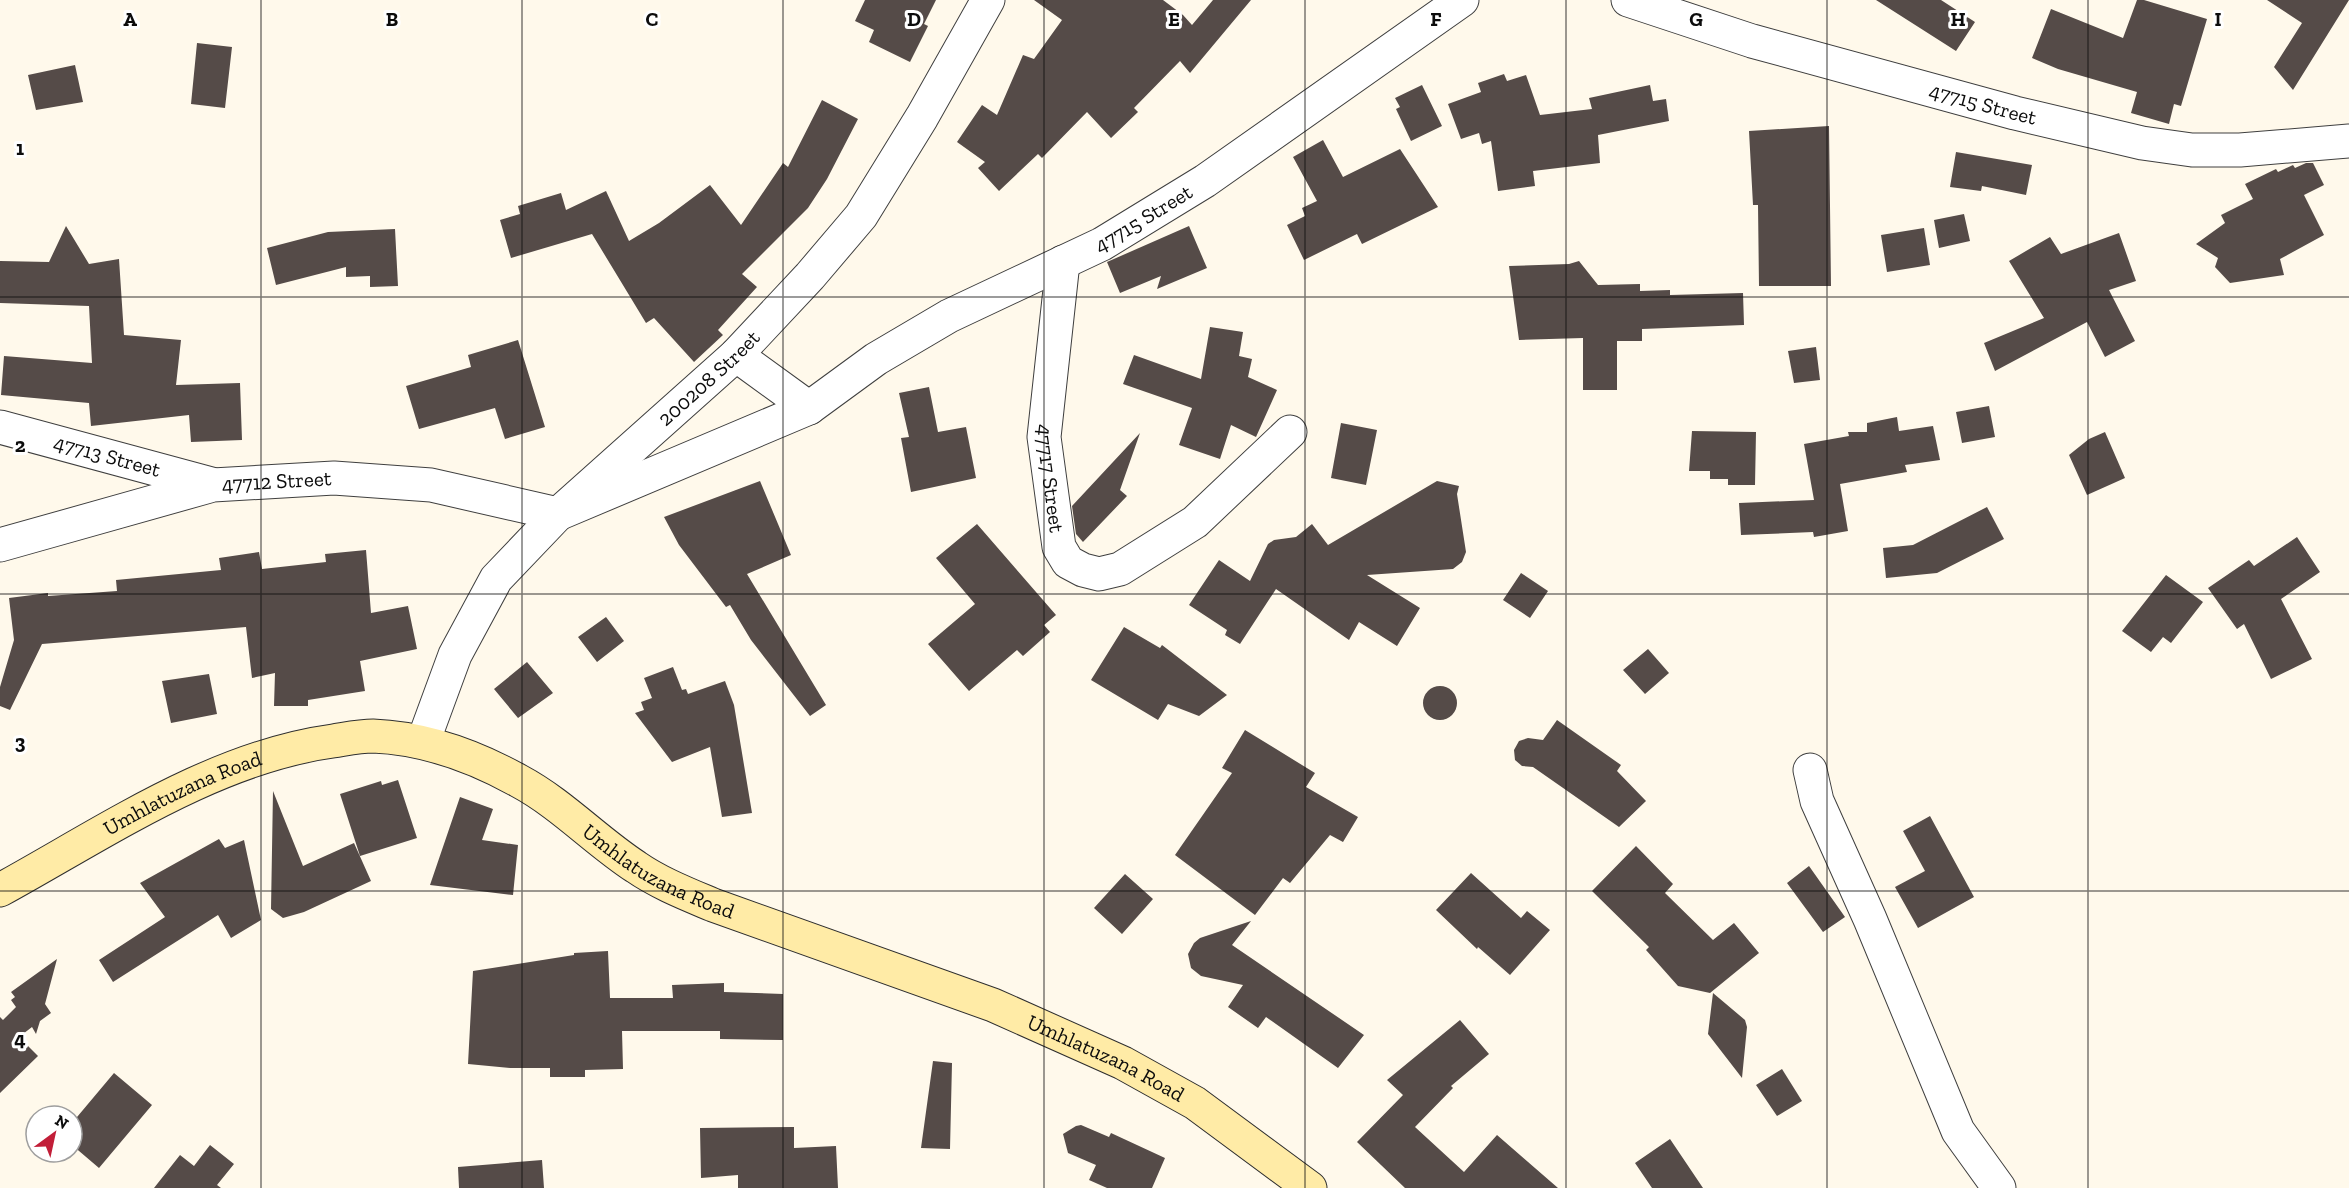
<svg xmlns="http://www.w3.org/2000/svg" width="2349" height="1188" font-family="'Zilla Slab',serif">
	<rect width="100%" height="100%" fill="#fff9eb"/>
	<path fill="#554b48" d="M 865,0 L 936,0 L 924,24 L 928,26 L 910,62 L 869,42 L 874,30 L 855,21 Z
		M 1034,0 L 1163,0 L 1183,15 L 1192,25 L 1213,0 L 1251,0 L 1190,73 L 1180,61 L 1134,108 L 1138,112 L 1111,138 L 1087,112 L 1042,158 L 1038,154 L 999,191 L 978,168 L 985,162 L 957,142 L 982,105 L 997,115 L 1023,55 L 1034,59 L 1062,20 Z
		M 1876,0 L 1941,0 L 1975,22 L 1956,51 Z
		M 2137,0 L 2144,0 L 2207,19 L 2181,106 L 2174,104 L 2169,124 L 2131,113 L 2137,92 L 2058,69 L 2032,58 L 2051,9 L 2123,38 Z
		M 2267,0 L 2349,0 L 2293,90 L 2274,67 L 2302,23 Z
		M 197,43 L 232,47 L 225,108 L 191,104 Z
		M 75,65 L 83,102 L 36,110 L 28,75 Z
		M 1504,74 L 1507,81 L 1526,75 L 1540,115 L 1592,109 L 1589,98 L 1650,85 L 1653,101 L 1666,99 L 1669,121 L 1598,135 L 1600,163 L 1533,171 L 1535,186 L 1498,191 L 1491,141 L 1482,144 L 1479,133 L 1461,139 L 1448,104 L 1481,92 L 1478,83 Z
		M 1422,85 L 1442,126 L 1411,141 L 1396,109 L 1400,107 L 1395,98 Z
		M 822,100 L 858,119 L 827,179 L 808,208 L 742,274 L 757,287 L 718,330 L 723,335 L 694,362 L 654,318 L 646,323 L 592,234 L 511,258 L 500,220 L 520,214 L 518,206 L 561,193 L 566,210 L 606,191 L 629,241 L 659,223 L 710,185 L 741,225 L 783,163 L 788,167 Z
		M 1829,126 L 1831,286 L 1759,286 L 1758,205 L 1753,205 L 1749,131 Z
		M 1323,140 L 1343,177 L 1400,149 L 1438,207 L 1362,244 L 1357,234 L 1304,260 L 1287,225 L 1305,216 L 1302,208 L 1317,201 L 1293,157 Z
		M 1956,152 L 2032,165 L 2026,195 L 1982,186 L 1981,191 L 1950,187 Z
		M 2306,163 L 2313,163 L 2324,185 L 2304,195 L 2324,235 L 2280,259 L 2284,275 L 2230,283 L 2215,267 L 2218,258 L 2196,244 L 2225,223 L 2221,215 L 2253,199 L 2245,184 L 2276,169 L 2278,172 L 2293,165 L 2295,168 Z
		M 1964,214 L 1970,241 L 1939,248 L 1934,220 Z
		M 66,226 L 89,264 L 119,259 L 124,335 L 181,340 L 176,385 L 240,383 L 242,440 L 191,442 L 189,415 L 91,426 L 89,403 L 1,395 L 4,356 L 92,363 L 89,306 L 0,303 L 0,261 L 49,262 Z
		M 1189,226 L 1207,268 L 1157,289 L 1161,276 L 1120,293 L 1107,262 Z
		M 1924,228 L 1930,265 L 1887,272 L 1881,235 Z
		M 395,229 L 398,286 L 370,287 L 370,276 L 346,277 L 346,267 L 276,285 L 267,248 L 328,232 Z
		M 2119,233 L 2136,281 L 2109,290 L 2135,341 L 2105,357 L 2087,322 L 1995,371 L 1984,343 L 2044,318 L 2009,261 L 2050,237 L 2061,254 Z
		M 1579,261 L 1598,285 L 1640,284 L 1640,291 L 1670,290 L 1670,295 L 1743,293 L 1744,325 L 1642,329 L 1642,341 L 1617,341 L 1617,390 L 1583,390 L 1583,338 L 1519,340 L 1509,266 L 1569,264 Z
		M 1210,327 L 1243,332 L 1239,356 L 1252,359 L 1248,377 L 1277,390 L 1256,437 L 1231,425 L 1220,459 L 1179,445 L 1192,408 L 1123,384 L 1134,355 L 1201,379 Z
		M 518,340 L 545,427 L 505,439 L 495,408 L 419,429 L 406,386 L 471,367 L 468,355 Z
		M 1816,347 L 1820,380 L 1794,383 L 1788,351 Z
		M 929,387 L 938,432 L 966,427 L 976,478 L 911,492 L 901,438 L 909,437 L 899,393 Z
		M 1989,406 L 1995,437 L 1962,443 L 1956,412 Z
		M 1897,417 L 1899,431 L 1933,426 L 1940,460 L 1905,465 L 1907,472 L 1840,484 L 1848,531 L 1814,537 L 1813,532 L 1741,535 L 1739,503 L 1814,500 L 1804,444 L 1849,436 L 1848,432 L 1867,432 L 1867,423 Z
		M 1341,423 L 1377,430 L 1366,485 L 1331,478 Z
		M 1692,431 L 1756,432 L 1755,485 L 1728,485 L 1728,479 L 1710,479 L 1710,471 L 1689,471 Z
		M 2105,432 L 2125,478 L 2087,495 L 2069,455 L 2089,439 Z
		M 1140,433 L 1120,490 L 1127,496 L 1083,542 L 1076,534 L 1072,506 Z
		M 760,481 L 791,555 L 747,574 L 826,705 L 810,716 L 751,640 L 730,605 L 726,607 L 679,545 L 664,517 Z
		M 1437,481 L 1459,486 L 1457,494 L 1466,552 L 1462,562 L 1453,569 L 1367,575 L 1420,608 L 1397,646 L 1359,622 L 1349,640 L 1276,589 L 1240,644 L 1225,635 L 1227,630 L 1189,605 L 1219,560 L 1250,581 L 1268,544 L 1274,540 L 1296,537 L 1312,524 L 1328,545 Z
		M 1987,507 L 2004,539 L 1937,573 L 1886,578 L 1883,548 L 1913,545 Z
		M 977,524 L 1056,615 L 1044,625 L 1050,632 L 1023,656 L 1017,650 L 969,691 L 928,644 L 975,604 L 936,558 Z
		M 2297,537 L 2320,572 L 2281,599 L 2312,659 L 2271,679 L 2244,624 L 2237,629 L 2208,588 L 2249,560 L 2254,566 Z
		M 366,550 L 371,613 L 408,606 L 417,649 L 360,661 L 365,691 L 308,700 L 308,706 L 274,706 L 275,673 L 252,678 L 246,627 L 42,644 L 10,710 L 0,706 L 0,687 L 14,640 L 9,598 L 48,593 L 48,596 L 117,591 L 116,580 L 221,570 L 219,558 L 259,552 L 262,569 L 326,562 L 325,554 Z
		M 1521,573 L 1548,591 L 1530,618 L 1503,600 Z
		M 2166,575 L 2203,602 L 2171,643 L 2163,637 L 2151,652 L 2122,631 Z
		M 606,617 L 624,641 L 597,662 L 578,637 Z
		M 1124,627 L 1160,648 L 1162,645 L 1227,695 L 1199,716 L 1168,704 L 1158,720 L 1091,680 Z
		M 1648,649 L 1669,673 L 1645,694 L 1623,670 Z
		M 527,662 L 553,693 L 518,718 L 494,689 Z
		M 673,667 L 682,690 L 686,689 L 688,694 L 725,681 L 734,705 L 752,813 L 722,817 L 710,747 L 672,762 L 635,713 L 644,710 L 641,702 L 652,698 L 644,678 Z
		M 209,674 L 217,714 L 171,723 L 162,681 Z
		M1423 703a17 17 0 1 1 34 0a17 17 0 1 1-34 0Z
		M 1557,720 L 1621,765 L 1617,771 L 1646,801 L 1619,827 L 1533,767 L 1522,766 L 1515,760 L 1514,750 L 1519,741 L 1528,738 L 1543,740 Z
		M 1245,730 L 1315,773 L 1306,787 L 1358,817 L 1343,842 L 1330,835 L 1290,883 L 1283,878 L 1255,915 L 1175,855 L 1232,773 L 1222,768 Z
		M 398,780 L 417,838 L 360,856 L 340,794 L 381,781 L 382,785 Z
		M 273,791 L 303,866 L 354,843 L 371,881 L 304,912 L 283,918 L 271,909 Z
		M 460,797 L 493,809 L 482,840 L 518,845 L 513,895 L 430,885 Z
		M 1930,816 L 1974,897 L 1918,928 L 1895,887 L 1925,871 L 1903,831 Z
		M 219,839 L 225,848 L 244,840 L 261,920 L 231,938 L 218,915 L 113,982 L 99,960 L 165,917 L 140,883 Z
		M 1636,846 L 1673,884 L 1665,893 L 1713,940 L 1734,923 L 1759,953 L 1710,993 L 1678,986 L 1646,950 L 1649,947 L 1592,891 Z
		M 1809,866 L 1845,917 L 1823,932 L 1787,883 Z
		M 1471,873 L 1521,918 L 1527,911 L 1550,930 L 1510,975 L 1478,947 L 1477,949 L 1436,910 Z
		M 1125,874 L 1153,899 L 1122,934 L 1094,908 Z
		M 1251,921 L 1232,945 L 1364,1035 L 1338,1068 L 1266,1017 L 1258,1028 L 1228,1007 L 1243,985 L 1201,976 L 1191,968 L 1188,954 L 1194,943 L 1200,938 Z
		M 608,951 L 610,998 L 673,998 L 672,985 L 724,983 L 724,992 L 783,994 L 783,1040 L 720,1039 L 720,1031 L 622,1031 L 623,1069 L 585,1070 L 585,1077 L 550,1077 L 550,1068 L 510,1068 L 468,1064 L 473,971 L 574,955 L 574,953 Z
		M 57,959 L 45,1004 L 51,1013 L 40,1021 L 36,1034 L 32,1027 L 19,1037 L 38,1056 L 0,1093 L 0,1017 L 3,1020 L 16,1007 L 11,1000 L 15,997 L 11,992 Z
		M 1713,993 L 1745,1020 L 1747,1027 L 1742,1078 L 1708,1034 Z
		M 1460,1020 L 1489,1054 L 1451,1086 L 1453,1088 L 1415,1127 L 1464,1172 L 1497,1135 L 1558,1188 L 1405,1188 L 1357,1142 L 1403,1095 L 1387,1080 Z
		M 933,1061 L 952,1063 L 950,1149 L 921,1148 Z
		M 1782,1069 L 1802,1101 L 1777,1116 L 1756,1085 Z
		M 114,1073 L 152,1105 L 99,1168 L 72,1145 L 72,1123 Z
		M 1081,1125 L 1109,1137 L 1111,1133 L 1165,1158 L 1152,1188 L 1107,1188 L 1089,1180 L 1096,1165 L 1068,1153 L 1063,1134 L 1076,1126 Z
		M 794,1127 L 794,1148 L 836,1146 L 838,1188 L 738,1188 L 738,1175 L 701,1178 L 700,1128 Z
		M 1670,1139 L 1703,1188 L 1652,1188 L 1635,1163 Z
		M 210,1145 L 234,1164 L 217,1185 L 221,1188 L 154,1188 L 180,1155 L 194,1166 Z
		M 542,1160 L 544,1188 L 459,1188 L 458,1167 Z"/>
	<g fill="none" stroke-linecap="round" stroke-linejoin="round">
		<g stroke="#3f3f3f" stroke-width="35">
			<g id="street">
				<path id="s1" d="M 1628,0 L 1752,41 L 2015,113 L 2142,143 L 2192,150 L 2240,150 L 2349,141"/>
				<path id="s2" d="M 1063,262 L 1044,437 L 1059,547 L 1068,562 L 1083,570 L 1099,574 L 1120,569 L 1195,522 L 1290,432"/>
				<path d="M 736,355 L 809,408"/>
				<path id="s3" d="M 0,427 L 211,484"/>
				<path id="s4" d="M 0,545 L 213,485 L 334,478 L 431,485 L 558,514 L 809,408 L 876,359 L 949,316 L 1102,244 L 1205,181 L 1462,0"/>
				<path id="s5" d="M 423,742 L 455,655 L 496,579 L 558,514 L 736,355 L 810,276 L 861,216 L 922,117 L 988,0"/>
				<path d="M 1810,770 L 1817,801 L 1870,919 L 1958,1131 L 1999,1188"/>
			</g>
		</g>
		<g stroke="#2e2e2e" stroke-width="35">
			<g id="secondary">
				<path id="s6" d="M 0,890 C 104,833 214,757 333,741 C 346,739 360,736 373,736 C 425,738 474,756 519,781 C 562,804 596,841 636,867 C 659,883 687,894 713,905 L 993,1005 L 1123,1063 L 1195,1103 L 1310,1188"/>
			</g>
		</g>
		<use href="#street" stroke="#fff" stroke-width="33"/>
		<use href="#secondary" stroke="#ffeba6" stroke-width="33"/>
	</g>
	<path fill="none" stroke="#0c0c0c" stroke-width="1.5" stroke-opacity="0.55" d="M 261,0 L 261,1188M 522,0 L 522,1188M 783,0 L 783,1188M 1044,0 L 1044,1188M 1305,0 L 1305,1188M 1566,0 L 1566,1188M 1827,0 L 1827,1188M 2088,0 L 2088,1188M 0,297 L 2349,297M 0,594 L 2349,594M 0,891 L 2349,891"/>
	<g text-anchor="middle" stroke-width="6" stroke-linejoin="round" paint-order="stroke">
		<g font-size="21" fill="#0c0c0c" stroke="#fff">
			<text dy="7" stroke="none"><textPath href="#s1" startOffset="370">47715 Street</textPath></text>
			<text dy="7" stroke="none"><textPath href="#s4" startOffset="1228">47715 Street</textPath></text>
			<text dy="7" stroke="none"><textPath href="#s5" startOffset="472">200208 Street</textPath></text>
			<text dy="7" stroke="none"><textPath href="#s3" startOffset="111">47713 Street</textPath></text>
			<text dy="7" stroke="none"><textPath href="#s2" startOffset="218">47717 Street</textPath></text>
			<text dy="7" stroke="none"><textPath href="#s4" startOffset="285">47712 Street</textPath></text>
			<text dy="7" stroke="none"><textPath href="#s6" startOffset="207">Umhlatuzana Road</textPath></text>
			<text dy="7" stroke="none"><textPath href="#s6" startOffset="729">Umhlatuzana Road</textPath></text>
			<text dy="7" stroke="none"><textPath href="#s6" startOffset="1215">Umhlatuzana Road</textPath></text>
		</g>
	</g>
	<g font-size="20" text-anchor="middle" font-weight="bold" fill="#0c0c0c" stroke="#fff" stroke-width="6" stroke-linejoin="round" paint-order="stroke">
		<text x="130" y="26">A</text>
		<text x="392" y="26">B</text>
		<text x="652" y="26">C</text>
		<text x="914" y="26">D</text>
		<text x="1174" y="26">E</text>
		<text x="1436" y="26">F</text>
		<text x="1696" y="26">G</text>
		<text x="1958" y="26">H</text>
		<text x="2218" y="26">I</text>
		<text x="20" y="155">1</text>
		<text x="20" y="452">2</text>
		<text x="20" y="749">3</text>
		<text x="20" y="1046">4</text>
	</g>
	<g transform="translate(54 1134) rotate(33)"><circle r="28" fill="#ffffff" stroke="#9e9e9e" stroke-width="1.5"/>
	<path d="M0-4.5L10 22L0 15L-10 22Z" fill="#c21e38"/>
	<text y="-9" font-size="16" font-weight="bold" text-anchor="middle" fill="#0c0c0c">N</text>
	</g>
</svg>
